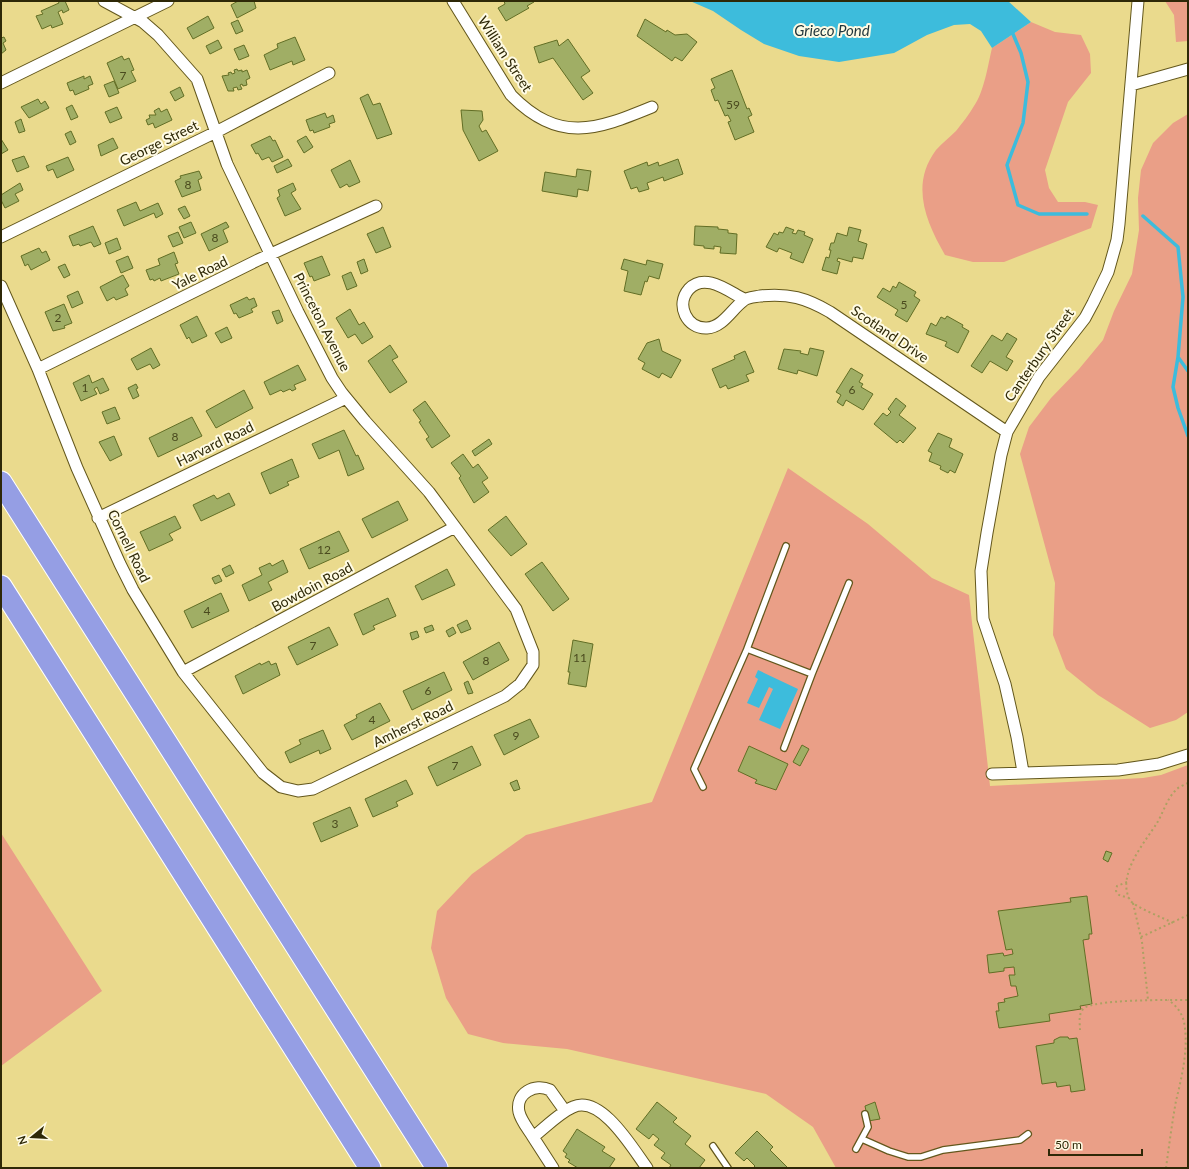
<svg xmlns="http://www.w3.org/2000/svg" width="1189" height="1169" font-family="Lato,sans-serif">
	<rect width="100%" height="100%" fill="#eada8d"/>
	<path fill="#ea9f87" d="M 1165,1 L 1188,1 L 1188,41 L 1176,42 L 1174,15 Z
		M 1031,22 L 1055,32 L 1081,35 L 1090,54 L 1091,73 L 1068,102 L 1045,170 L 1049,188 L 1058,202 L 1085,202 L 1098,205 L 1091,228 L 1004,262 L 973,262 L 945,255 C 926,222 910,185 936,150 C 942,143 950,137 956,131 C 962,123 969,115 974,106 C 984,92 988,65 992,48 Z
		M 1188,114 L 1188,712 L 1176,720 L 1150,728 L 1098,695 L 1066,669 L 1053,635 L 1055,583 L 1020,454 L 1029,427 L 1051,398 L 1079,369 L 1103,340 L 1114,311 L 1132,274 L 1139,230 L 1138,198 L 1141,170 L 1153,143 L 1173,123 Z
		M 788,468 L 868,524 L 932,578 L 969,595 L 990,786 L 1143,778 L 1161,775 L 1188,765 L 1188,1168 L 836,1168 L 813,1127 L 766,1094 L 567,1049 L 503,1043 L 468,1034 L 446,998 L 431,948 L 437,911 L 472,874 L 526,835 L 652,802 Z
		M 1,833 L 102,991 L 1,1066 Z"/>
	<path fill="#3dbcdc" d="M 690,1 L 1008,1 L 1031,22 L 992,48 L 981,31 L 970,24 L 954,25 L 927,35 L 894,53 L 839,62 L 799,56 L 764,44 L 741,30 L 713,11 Z
		M 758,670 L 798,689 L 780,729 L 759,720 L 773,689 L 769,687 L 759,708 L 747,703 L 758,679 L 755,677 Z"/>
	<g fill="none" stroke-linecap="round" stroke-linejoin="round">
		<path stroke="#3dbcdc" stroke-width="3.5" d="M 1013,34 L 1021,53 L 1028,82 L 1023,123 L 1007,165 L 1018,205 L 1039,214 L 1087,214
			M 1143,216 L 1178,247 L 1183,297 L 1178,357 L 1188,371
			M 1178,357 L 1173,387 L 1178,408 L 1188,436"/>
	</g>
	<path fill="#a0ae65" stroke="#626e25" d="M 58,1 L 65,1 L 69,10 L 63,13 L 62,10 L 58,12 L 63,24 L 52,28 L 51,25 L 42,29 L 36,16 L 43,14 L 41,11 L 59,3 Z
		M 238,1 L 254,1 L 256,8 L 237,18 L 231,5 Z
		M 504,1 L 534,1 L 534,2 L 527,6 L 529,8 L 506,21 L 498,8 L 505,4 Z
		M 208,16 L 214,28 L 193,39 L 187,28 Z
		M 645,19 L 666,32 L 667,30 L 675,35 L 687,34 L 697,42 L 682,61 L 675,57 L 672,61 L 637,36 Z
		M 238,20 L 243,31 L 236,34 L 231,23 Z
		M 4,37 L 6,41 L 3,43 L 6,50 L 1,54 L 1,38 Z
		M 295,37 L 305,60 L 293,65 L 292,61 L 270,70 L 264,55 L 278,48 L 277,44 Z
		M 568,39 L 590,71 L 581,77 L 593,93 L 583,100 L 553,58 L 539,63 L 534,47 L 557,40 L 559,46 Z
		M 218,40 L 222,48 L 210,54 L 206,46 Z
		M 244,45 L 249,56 L 239,60 L 234,49 Z
		M 122,56 L 124,60 L 129,58 L 134,70 L 131,71 L 136,81 L 118,89 L 107,63 Z
		M 237,69 L 238,71 L 242,70 L 242,72 L 247,70 L 250,78 L 246,80 L 247,85 L 243,86 L 242,84 L 240,85 L 242,89 L 238,90 L 237,87 L 233,88 L 234,91 L 228,91 L 222,76 L 229,75 L 228,73 L 231,72 L 232,74 L 235,73 L 234,70 Z
		M 732,70 L 747,109 L 749,108 L 752,115 L 748,117 L 754,132 L 735,140 L 728,122 L 731,121 L 728,115 L 725,116 L 718,100 L 715,101 L 711,90 L 715,88 L 711,79 Z
		M 84,76 L 84,79 L 90,76 L 93,84 L 88,86 L 89,89 L 75,95 L 73,90 L 70,91 L 67,83 Z
		M 114,81 L 119,93 L 109,97 L 104,85 Z
		M 180,87 L 184,96 L 175,101 L 170,92 Z
		M 368,94 L 373,105 L 380,103 L 392,134 L 377,139 L 360,98 Z
		M 38,99 L 41,104 L 45,101 L 49,108 L 29,118 L 21,107 Z
		M 72,105 L 78,117 L 71,120 L 66,108 Z
		M 117,107 L 122,118 L 110,123 L 105,112 Z
		M 159,108 L 161,112 L 167,109 L 172,120 L 155,128 L 153,123 L 148,125 L 146,120 L 150,118 L 149,115 L 156,115 L 154,111 Z
		M 461,110 L 482,111 L 483,120 L 479,126 L 482,132 L 486,130 L 498,151 L 479,161 L 463,130 Z
		M 325,113 L 327,118 L 333,115 L 335,122 L 329,124 L 330,127 L 314,133 L 313,130 L 310,131 L 306,120 Z
		M 21,119 L 25,131 L 19,133 L 15,122 Z
		M 71,131 L 76,142 L 70,145 L 65,134 Z
		M 270,136 L 273,141 L 275,140 L 283,157 L 272,162 L 269,157 L 262,160 L 258,153 L 256,154 L 251,145 Z
		M 306,136 L 313,147 L 304,153 L 297,141 Z
		M 113,138 L 118,148 L 101,156 L 98,145 Z
		M 1,139 L 8,150 L 1,154 Z
		M 24,156 L 29,167 L 17,172 L 12,160 Z
		M 68,157 L 74,170 L 57,178 L 53,169 L 48,171 L 46,166 Z
		M 288,159 L 292,166 L 277,173 L 274,166 Z
		M 678,159 L 683,174 L 664,181 L 663,177 L 647,183 L 649,189 L 639,192 L 637,187 L 631,189 L 624,171 L 647,162 L 648,166 L 658,162 L 659,166 Z
		M 350,160 L 360,182 L 349,187 L 347,184 L 340,188 L 331,170 Z
		M 577,169 L 591,171 L 588,191 L 578,189 L 577,197 L 542,191 L 545,172 L 576,177 Z
		M 199,171 L 202,178 L 198,180 L 201,190 L 182,197 L 175,181 L 181,178 L 180,176 Z
		M 20,183 L 23,190 L 15,194 L 19,201 L 5,208 L 1,200 L 1,195 Z
		M 293,183 L 296,190 L 291,193 L 301,209 L 285,216 L 277,198 L 280,196 L 278,190 Z
		M 136,202 L 140,211 L 158,203 L 163,214 L 156,218 L 154,213 L 124,226 L 117,210 Z
		M 185,206 L 190,216 L 184,219 L 178,209 Z
		M 191,222 L 196,233 L 184,238 L 179,227 Z
		M 226,222 L 229,227 L 223,230 L 228,242 L 209,251 L 201,234 Z
		M 93,226 L 101,244 L 94,247 L 91,242 L 80,246 L 79,244 L 73,246 L 69,236 Z
		M 695,226 L 718,227 L 718,229 L 728,230 L 728,233 L 737,234 L 736,254 L 720,253 L 721,247 L 714,246 L 714,249 L 704,248 L 704,246 L 694,245 Z
		M 383,227 L 391,247 L 376,253 L 367,234 Z
		M 786,227 L 794,230 L 792,233 L 796,234 L 798,230 L 805,232 L 804,235 L 813,239 L 803,263 L 790,258 L 792,253 L 779,248 L 777,252 L 766,247 L 774,233 L 778,235 L 779,232 L 783,233 Z
		M 849,227 L 861,230 L 858,241 L 867,244 L 863,259 L 853,257 L 852,262 L 838,258 L 837,261 L 840,262 L 837,274 L 822,270 L 826,257 L 829,258 L 831,250 L 829,250 L 831,243 L 834,243 L 837,233 L 847,236 Z
		M 178,232 L 183,243 L 173,247 L 168,236 Z
		M 117,238 L 121,249 L 109,254 L 105,243 Z
		M 39,248 L 42,253 L 46,251 L 50,260 L 31,270 L 28,264 L 25,266 L 21,256 Z
		M 174,252 L 178,263 L 175,264 L 179,274 L 161,281 L 160,278 L 154,281 L 153,279 L 150,280 L 146,270 L 160,265 L 158,259 Z
		M 128,256 L 133,268 L 121,273 L 116,261 Z
		M 322,256 L 330,275 L 314,281 L 312,276 L 310,277 L 304,263 Z
		M 364,259 L 368,271 L 361,274 L 357,262 Z
		M 624,259 L 646,265 L 647,260 L 663,264 L 659,279 L 649,276 L 647,282 L 645,281 L 641,295 L 624,291 L 628,271 L 621,269 Z
		M 65,264 L 70,275 L 64,278 L 58,267 Z
		M 351,272 L 357,286 L 347,290 L 342,276 Z
		M 123,275 L 129,286 L 125,289 L 128,295 L 116,300 L 114,297 L 107,301 L 100,287 Z
		M 899,282 L 916,292 L 914,296 L 920,300 L 907,322 L 895,315 L 898,310 L 877,297 L 883,288 L 890,292 L 893,286 L 896,288 Z
		M 78,291 L 83,303 L 72,308 L 67,296 Z
		M 247,297 L 249,300 L 254,298 L 257,306 L 251,309 L 253,312 L 239,318 L 236,313 L 234,314 L 230,305 Z
		M 64,304 L 72,323 L 64,326 L 65,328 L 53,331 L 45,312 Z
		M 350,309 L 359,325 L 364,322 L 373,337 L 362,344 L 355,334 L 348,338 L 336,318 Z
		M 279,310 L 283,321 L 277,324 L 272,312 Z
		M 197,316 L 207,336 L 192,343 L 189,337 L 187,339 L 180,325 Z
		M 947,316 L 963,325 L 962,327 L 969,331 L 958,353 L 945,346 L 947,342 L 926,334 L 931,323 L 936,326 L 941,317 L 945,319 Z
		M 227,327 L 232,338 L 221,343 L 215,333 Z
		M 1007,333 L 1017,339 L 1006,357 L 1013,361 L 1007,371 L 990,361 L 982,373 L 971,366 L 992,335 L 1002,341 Z
		M 659,339 L 662,351 L 681,360 L 671,378 L 662,373 L 659,378 L 642,369 L 645,363 L 638,359 L 647,343 Z
		M 390,345 L 398,357 L 392,360 L 407,382 L 390,393 L 368,361 Z
		M 151,348 L 160,365 L 153,369 L 150,364 L 137,370 L 131,359 Z
		M 810,348 L 824,351 L 817,376 L 798,370 L 797,374 L 778,369 L 784,349 L 801,351 L 800,353 L 808,355 Z
		M 745,351 L 754,372 L 746,375 L 749,381 L 728,389 L 726,385 L 720,388 L 712,369 L 735,359 L 734,356 Z
		M 298,365 L 306,380 L 294,385 L 296,389 L 292,391 L 290,389 L 283,392 L 281,390 L 270,395 L 264,382 Z
		M 851,368 L 863,375 L 859,382 L 863,384 L 861,387 L 873,394 L 863,410 L 846,400 L 843,406 L 837,402 L 841,395 L 836,392 Z
		M 89,375 L 92,383 L 103,378 L 109,390 L 100,394 L 97,387 L 94,389 L 97,394 L 81,401 L 73,383 Z
		M 136,384 L 138,388 L 136,389 L 139,396 L 133,399 L 128,388 Z
		M 244,390 L 253,408 L 216,428 L 206,411 Z
		M 896,398 L 906,406 L 899,415 L 916,428 L 903,443 L 900,440 L 897,443 L 874,424 L 883,413 L 887,416 L 891,412 L 888,409 Z
		M 425,401 L 450,436 L 432,448 L 426,439 L 429,437 L 419,422 L 421,421 L 413,410 Z
		M 115,407 L 120,419 L 107,424 L 102,412 Z
		M 192,417 L 202,436 L 158,457 L 149,438 Z
		M 344,430 L 356,456 L 358,455 L 364,469 L 348,476 L 339,450 L 319,459 L 312,444 Z
		M 938,433 L 952,439 L 949,447 L 963,454 L 955,473 L 950,470 L 948,473 L 940,469 L 941,466 L 929,461 L 932,453 L 928,451 Z
		M 114,436 L 122,455 L 110,461 L 99,442 Z
		M 489,439 L 492,444 L 475,456 L 472,451 Z
		M 463,454 L 473,468 L 478,464 L 488,478 L 482,482 L 489,492 L 474,503 L 459,478 L 461,476 L 451,463 Z
		M 292,459 L 299,477 L 287,482 L 289,485 L 270,494 L 261,473 Z
		M 229,493 L 235,505 L 201,521 L 193,505 L 214,495 L 217,499 Z
		M 398,501 L 408,520 L 372,538 L 362,519 Z
		M 175,516 L 181,528 L 169,534 L 173,540 L 149,551 L 140,532 Z
		M 506,516 L 527,544 L 511,556 L 488,530 Z
		M 339,531 L 349,551 L 309,569 L 300,549 Z
		M 283,560 L 288,572 L 268,582 L 272,590 L 249,601 L 242,585 L 262,575 L 259,568 L 270,563 L 272,566 Z
		M 542,562 L 569,599 L 553,611 L 525,574 Z
		M 230,565 L 234,573 L 226,577 L 222,569 Z
		M 447,569 L 455,585 L 422,600 L 415,586 Z
		M 219,575 L 222,581 L 215,584 L 212,578 Z
		M 221,593 L 229,611 L 192,628 L 184,611 Z
		M 388,598 L 396,616 L 373,626 L 375,629 L 363,635 L 354,614 Z
		M 467,620 L 471,629 L 461,633 L 457,625 Z
		M 432,625 L 434,630 L 426,633 L 424,628 Z
		M 329,627 L 338,645 L 297,665 L 288,647 Z
		M 453,627 L 456,633 L 449,637 L 446,631 Z
		M 417,631 L 419,637 L 412,640 L 410,633 Z
		M 573,640 L 593,644 L 586,687 L 568,684 L 570,672 L 568,672 Z
		M 499,642 L 509,660 L 473,680 L 463,662 Z
		M 269,661 L 271,665 L 276,663 L 280,675 L 243,694 L 235,676 L 260,663 L 261,665 Z
		M 444,672 L 452,690 L 412,710 L 403,691 Z
		M 468,681 L 473,693 L 468,694 L 464,683 Z
		M 380,703 L 390,721 L 352,740 L 344,725 L 357,718 L 356,715 Z
		M 530,719 L 539,737 L 504,755 L 494,735 Z
		M 323,730 L 331,749 L 320,754 L 319,750 L 290,763 L 285,752 L 301,744 L 299,740 Z
		M 802,745 L 809,749 L 800,766 L 793,762 Z
		M 472,746 L 481,765 L 437,786 L 428,767 Z
		M 749,746 L 788,764 L 776,790 L 755,783 L 757,780 L 738,771 Z
		M 406,780 L 413,794 L 396,802 L 398,806 L 373,817 L 365,799 Z
		M 517,780 L 520,789 L 514,791 L 510,783 Z
		M 350,807 L 358,826 L 321,842 L 313,823 Z
		M 1106,851 L 1112,853 L 1108,862 L 1103,859 Z
		M 1087,896 L 1092,934 L 1089,934 L 1089,939 L 1083,940 L 1092,1004 L 1080,1006 L 1081,1009 L 1049,1014 L 1050,1021 L 999,1028 L 996,1011 L 999,1011 L 998,1003 L 1005,1002 L 1004,999 L 1018,996 L 1016,986 L 1011,986 L 1009,975 L 1015,975 L 1014,967 L 1004,968 L 1004,971 L 989,973 L 987,955 L 1003,953 L 1004,956 L 1013,954 L 1012,949 L 1006,950 L 998,911 L 1071,902 L 1070,898 Z
		M 1060,1037 L 1068,1037 L 1069,1039 L 1077,1038 L 1085,1090 L 1071,1092 L 1070,1085 L 1057,1087 L 1056,1082 L 1042,1084 L 1036,1046 L 1054,1043 L 1054,1040 Z
		M 657,1102 L 677,1118 L 673,1122 L 691,1136 L 685,1144 L 705,1160 L 699,1168 L 669,1168 L 671,1165 L 661,1158 L 665,1153 L 654,1145 L 659,1139 L 653,1134 L 649,1139 L 636,1129 Z
		M 875,1102 L 880,1119 L 868,1121 L 865,1106 Z
		M 577,1129 L 605,1147 L 602,1151 L 615,1159 L 609,1168 L 578,1168 L 568,1162 L 570,1160 L 565,1157 L 567,1154 L 563,1151 Z
		M 757,1131 L 773,1147 L 770,1150 L 788,1168 L 753,1168 L 755,1166 L 747,1158 L 744,1161 L 735,1153 Z"/>
	<g fill="none" stroke-linecap="round" stroke-linejoin="round">
		<g stroke="#63571c" stroke-width="8">
			<path id="lane" d="M 747,649 L 786,546
				M 812,674 L 849,583
				M 703,787 L 694,769 L 747,649 L 812,674 L 784,748
				M 862,1139 L 889,1151 L 908,1157 L 921,1157 L 943,1150 L 1020,1140 L 1028,1134
				M 713,1146 L 728,1168
				M 856,1149 L 868,1127 L 865,1114"/>
		</g>
		<g stroke="#63571c" stroke-width="13">
			<path id="street" d="M 453,1 L 511,95 C 559,144 596,130 652,107
				M 1,83 L 168,1
				M 1131,85 L 1188,69
				M 1,237 L 216,132 L 329,73
				M 1,286 L 38,369 L 77,468 L 120,564 L 133,590 L 183,672 L 263,773 L 281,787 L 298,791 L 313,789 L 505,696 L 520,684 L 533,665 L 533,652 L 516,609 L 429,492 L 365,421 L 342,393 L 332,378 L 298,312 L 227,164 L 197,79 L 158,35 L 143,22 L 104,1
				M 744,299 C 728,291 705,272 689,289 C 675,305 687,329 707,328 C 723,327 732,309 743,301 C 747,297 755,297 760,296 C 789,293 806,298 830,312 L 1007,432
				M 38,369 L 258,260 L 376,206
				M 98,518 L 346,398
				M 183,672 L 455,527
				M 1023,772 L 1017,737 L 1005,684 L 983,619 L 981,571 L 987,533 L 1001,455 L 1007,432 L 1039,377 L 1085,318 L 1093,303 L 1108,272 L 1117,240 L 1119,224 L 1138,1
				M 992,774 L 1118,770 L 1159,764 L 1188,755
				M 533,1137 C 529,1130 521,1121 519,1112 C 515,1093 535,1083 550,1090 L 565,1111
				M 553,1168 L 533,1137 C 546,1127 559,1113 573,1107 C 601,1094 633,1149 647,1168"/>
		</g>
		<g stroke="#fff" stroke-width="23">
			<path id="highway" d="M 1,482 L 437,1168
				M 1,586 L 370,1168"/>
		</g>
		<path stroke="#ada062" stroke-width="2" stroke-dasharray="2 3" stroke-linecap="butt" d="M 1127,882 L 1117,886 L 1116,891 L 1119,895 L 1129,898
			M 1133,903 L 1142,942 L 1148,1000
			M 1173,923 C 1164,918 1134,907 1130,900 C 1116,875 1145,842 1157,823 C 1163,813 1167,799 1175,791 C 1178,787 1184,785 1188,783
			M 1141,937 L 1188,915
			M 1080,1030 C 1080,1024 1078,1015 1083,1009 C 1091,999 1172,1000 1188,1000
			M 1166,1168 C 1169,1146 1172,1123 1176,1101 C 1182,1076 1189,1047 1184,1022 C 1182,1013 1176,1005 1168,1000"/>
		<use href="#lane" stroke="#fff" stroke-width="5.5"/>
		<use href="#street" stroke="#fff" stroke-width="11"/>
		<use href="#highway" stroke="#959ee4" stroke-width="21"/>
	</g>
	<g text-anchor="middle" stroke-width="4" stroke-linejoin="round" paint-order="stroke">
		<g font-size="12" fill="#4a4a1e">
			<text x="123" y="80">7</text>
			<text x="733" y="109">59</text>
			<text x="188" y="189">8</text>
			<text x="215" y="242">8</text>
			<text x="904" y="309">5</text>
			<text x="58" y="322">2</text>
			<text x="85" y="392">1</text>
			<text x="852" y="394">6</text>
			<text x="175" y="441">8</text>
			<text x="324" y="554">12</text>
			<text x="207" y="615">4</text>
			<text x="313" y="650">7</text>
			<text x="580" y="662">11</text>
			<text x="486" y="665">8</text>
			<text x="428" y="695">6</text>
			<text x="372" y="724">4</text>
			<text x="516" y="740">9</text>
			<text x="455" y="770">7</text>
			<text x="335" y="828">3</text>
		</g>
		<g font-size="14" fill="#2e2807" stroke="#fffbe4">
			<text transform="translate(505 54) rotate(57)" y="5">William Street</text>
			<text transform="translate(159 143) rotate(-26)" y="5">George Street</text>
			<text transform="translate(200 273) rotate(-26)" y="5">Yale Road</text>
			<text transform="translate(322 322) rotate(63)" y="5">Princeton Avenue</text>
			<text transform="translate(890 334) rotate(34)" y="5">Scotland Drive</text>
			<text transform="translate(1039 355) rotate(-55)" y="5">Canterbury Street</text>
			<text transform="translate(215 444) rotate(-26)" y="5">Harvard Road</text>
			<text transform="translate(129 546) rotate(64)" y="5">Cornell Road</text>
			<text transform="translate(312 587) rotate(-28)" y="5">Bowdoin Road</text>
			<text transform="translate(413 724) rotate(-26)" y="5">Amherst Road</text>
		</g>
		<g font-size="15" font-style="italic" fill="#1f343b" stroke="#fffbe4">
			<text x="832" y="36">Grieco Pond</text>
		</g>
	</g>
	<rect width="1189" height="1169" fill="none" stroke="#2e2807" stroke-width="4"/>
	<g transform="translate(32 1137) rotate(252)" stroke="#fffbe4" stroke-width="3" paint-order="stroke">
	<path d="M0-3L7 15L0 10L-7 15Z" fill="#2e2807"/>
	<text y="-6" font-size="11" font-weight="bold" text-anchor="middle" fill="#2e2807">N</text>
	</g>
	<path d="M1049 1149v6h93v-6" fill="none" stroke="#2e2807" stroke-width="2"/>
	<text x="1055" y="1149" font-size="12" fill="#2e2807" stroke="#fffbe4" stroke-width="3" paint-order="stroke">50 m</text>
</svg>
